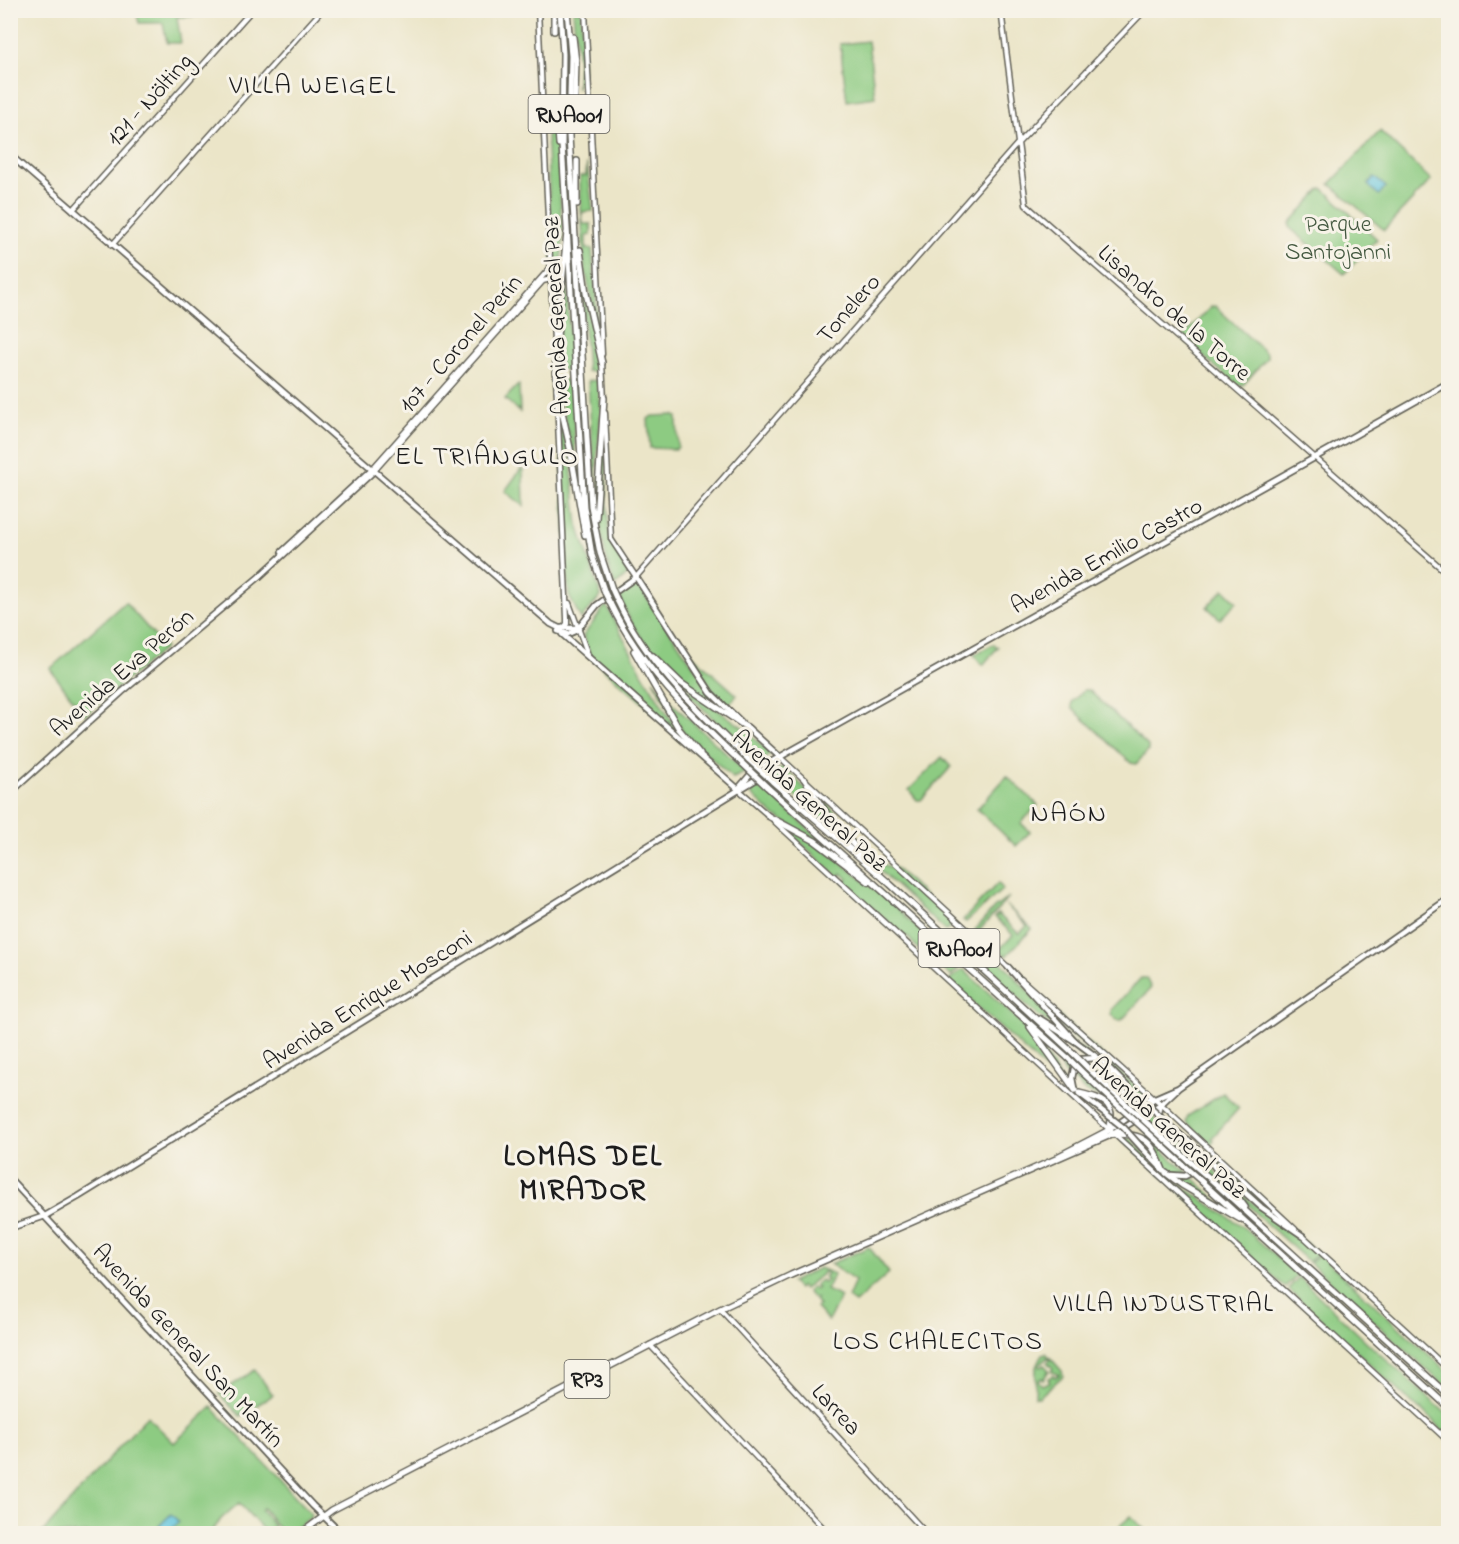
<svg xmlns="http://www.w3.org/2000/svg" width="1459" height="1544" font-family="'Indie Flower',sans-serif">
	<rect width="100%" height="100%" fill="#f7f3e8"/>
	<filter id="ink" filterUnits="userSpaceOnUse"><feTurbulence type="fractalNoise" baseFrequency=".0167" numOctaves="2"/><feDisplacementMap in="SourceGraphic" scale="12" xChannelSelector="R" yChannelSelector="G"/><feConvolveMatrix kernelMatrix="1 2 1 2 8 2 1 2 1" color-interpolation-filters="sRGB"/></filter>
	<filter id="wash" filterUnits="userSpaceOnUse"><feTurbulence type="fractalNoise" baseFrequency=".008" numOctaves="4" result="noise"/><feDisplacementMap in="SourceGraphic" scale="24" xChannelSelector="R" yChannelSelector="G"/><feGaussianBlur stdDeviation="1.35" result="paint"/><feColorMatrix in="noise" values="0 0 0 0 0 0 0 0 0 0 0 0 0 0 0 0 0 1.4 0 .05"/><feComposite in="paint" operator="in"/></filter>
	<g filter="url(#wash)">
		<rect width="100%" height="100%" fill="#ebe5c8"/>
		<path fill="#8dcb82" stroke="#54744f" stroke-width="1.5" fill-rule="evenodd" d="M 136,11 L 200,11 L 201,16 L 177,17 L 181,43 L 167,43 L 163,23 L 139,23 Z
			M 573,11 L 581,11 L 583,73 L 577,88 L 578,61 Z
			M 868,41 L 875,97 L 847,101 L 840,44 Z
			M 554,105 L 563,240 L 555,326 L 547,148 L 548,115 Z
			M 1380,131 L 1431,180 L 1384,230 L 1330,184 Z
			M 587,164 L 593,211 L 582,212 L 583,224 L 591,224 L 591,235 L 586,236 L 586,249 L 592,249 L 599,336 L 584,264 L 580,184 L 580,176 L 586,176 Z
			M 1321,189 L 1324,189 L 1377,239 L 1344,274 L 1290,228 L 1290,223 Z
			M 566,265 L 571,370 L 562,370 C 553,356 564,285 566,265 Z
			M 581,279 L 597,355 L 597,369 L 594,372 L 587,371 Z
			M 1215,306 L 1267,354 L 1267,358 L 1243,385 L 1238,386 L 1184,340 L 1184,335 L 1211,307 Z
			M 562,380 L 572,380 L 576,468 L 562,405 Z
			M 597,380 L 601,408 L 595,487 L 588,381 Z
			M 518,385 L 519,385 L 520,412 L 505,399 Z
			M 674,415 L 677,417 L 678,447 L 676,449 L 650,448 L 648,419 L 652,416 Z
			M 560,419 L 571,464 L 578,525 L 601,596 L 581,619 L 569,596 L 568,587 Z
			M 604,425 L 609,539 L 628,574 L 615,586 C 593,530 599,483 604,425 Z
			M 521,469 L 523,470 L 524,506 L 505,491 Z
			M 634,584 L 640,588 L 722,707 C 677,682 637,645 619,595 Z
			M 1224,589 L 1237,602 L 1220,619 L 1207,607 Z
			M 125,602 L 165,648 L 85,715 L 50,669 Z
			M 606,605 L 644,676 L 681,736 L 591,658 L 583,636 Z
			M 993,644 L 998,647 L 983,665 L 974,655 Z
			M 688,651 L 737,695 L 728,706 L 716,695 Z
			M 672,678 L 741,726 L 771,754 L 758,763 Z
			M 653,680 L 674,705 L 746,772 L 733,778 L 684,733 Z
			M 1084,690 L 1089,690 L 1148,746 L 1148,751 L 1136,764 L 1131,763 L 1072,708 L 1072,702 Z
			M 942,757 L 951,767 L 921,800 L 917,800 L 909,790 Z
			M 783,767 L 811,794 L 845,838 L 770,775 Z
			M 1007,776 L 1038,805 L 1021,823 L 1030,832 L 1016,846 L 977,809 Z
			M 758,783 L 834,852 L 772,814 L 750,793 L 752,787 Z
			M 818,795 L 839,816 L 847,831 L 884,865 L 895,868 L 954,922 L 946,931 C 910,898 837,838 818,795 Z
			M 786,829 L 803,836 L 830,853 L 898,909 L 958,969 L 951,976 L 917,948 L 908,937 L 903,935 L 845,883 L 848,879 L 842,873 L 838,877 Z
			M 998,883 L 1003,889 L 966,922 L 963,920 Z
			M 1009,897 L 977,933 L 975,930 L 994,908 Z
			M 1006,905 L 1032,929 L 1006,956 L 999,950 L 1013,935 L 995,917 L 998,914 L 1019,934 L 1027,926 Z
			M 983,945 L 1007,968 L 1067,1035 L 1037,1015 L 975,957 Z
			M 963,969 L 1030,1031 L 1068,1090 L 949,981 Z
			M 1141,978 L 1146,978 L 1151,988 L 1122,1020 L 1117,1020 L 1111,1014 L 1111,1010 Z
			M 1037,996 L 1145,1094 L 1144,1095 L 1140,1097 L 1101,1057 L 1071,1035 Z
			M 1055,1032 L 1090,1054 L 1080,1056 Z
			M 1050,1049 L 1070,1066 L 1069,1079 Z
			M 1084,1060 C 1108,1059 1106,1080 1120,1093 C 1127,1099 1135,1100 1141,1105 L 1136,1109 Z
			M 1075,1071 L 1106,1100 L 1083,1090 L 1074,1079 Z
			M 1223,1093 L 1239,1108 L 1212,1138 L 1214,1141 L 1210,1145 L 1186,1122 L 1188,1116 Z
			M 1152,1115 L 1163,1132 L 1192,1147 L 1195,1161 L 1147,1119 Z
			M 1129,1137 L 1162,1173 L 1241,1225 L 1297,1275 L 1285,1287 L 1123,1140 Z
			M 1149,1139 L 1188,1173 L 1176,1175 L 1170,1172 Z
			M 1208,1151 L 1279,1217 L 1237,1185 Z
			M 1202,1155 L 1230,1191 L 1200,1165 Z
			M 1192,1177 L 1222,1205 L 1179,1180 Z
			M 1232,1185 L 1241,1194 L 1318,1252 L 1309,1262 L 1259,1217 Z
			M 869,1247 L 889,1273 L 855,1303 L 848,1298 L 855,1281 L 830,1264 Z
			M 1319,1254 L 1448,1372 L 1448,1389 L 1310,1263 Z
			M 819,1268 L 834,1274 L 826,1290 L 841,1297 L 828,1321 L 816,1308 L 819,1305 L 815,1300 L 817,1298 L 813,1298 L 807,1292 L 812,1287 L 815,1290 L 818,1288 L 815,1285 L 821,1280 L 824,1283 L 827,1280 L 824,1277 L 827,1274 L 824,1272 L 804,1289 L 801,1286 L 798,1289 L 791,1282 Z
			M 1299,1277 L 1373,1348 L 1448,1415 L 1448,1437 L 1422,1409 L 1420,1410 L 1288,1289 Z
			M 1046,1353 L 1062,1371 L 1063,1376 L 1039,1397 L 1035,1397 L 1036,1367 L 1042,1354 ZM 1048,1357 L 1050,1360 L 1047,1362 L 1053,1368 L 1051,1371 L 1059,1375 L 1055,1377 L 1053,1375 L 1048,1379 L 1050,1382 L 1042,1385 L 1038,1381 L 1041,1378 L 1043,1380 L 1049,1370 L 1044,1365 L 1041,1367 L 1039,1365 Z
			M 255,1370 L 273,1395 L 240,1416 L 219,1394 Z
			M 212,1407 L 310,1512 L 311,1517 L 289,1533 L 282,1533 L 263,1508 L 261,1510 L 274,1526 L 266,1533 L 239,1503 L 221,1519 L 211,1533 L 41,1534 L 147,1416 L 174,1443 Z
			M 1131,1516 L 1148,1533 L 1111,1533 L 1130,1517 Z"/>
		<path fill="#5fc4dd" stroke="#3e707c" stroke-width="1.5" d="M 1374,177 L 1386,187 L 1379,195 L 1368,185 Z
			M 171,1514 L 179,1522 L 167,1533 L 159,1526 Z"/>
	</g>
	<g filter="url(#ink)">
		<g fill="none" stroke-linecap="round" stroke-linejoin="round">
			<g stroke="#646258" stroke-width="7">
				<path id="minor" d="M 538,10 L 554,342
					M 585,10 L 602,354
					M 1001,10 L 1026,205 L 1448,574
					M 73,210 L 252,10
					M 112,245 L 322,10
					M 555,356 L 567,618 L 567,624 L 563,628
					M 602,362 L 604,399
					M 605,413 L 611,539 L 636,577 L 1018,143 L 1145,10
					M 373,468 L 550,268
					M 375,470 L 543,281 L 551,279
					M 569,603 L 588,655
					M 781,758 L 1009,968
					M 738,789 L 769,816
					M 774,821 L 1448,1441
					M 1021,979 L 1161,1104 L 1295,1229
					M 1303,1236 L 1448,1369
					M 720,1309 L 927,1534
					M 650,1345 L 829,1534"/>
			</g>
			<g stroke="#646258" stroke-width="8">
				<path id="major" d="M 10,155 L 551,624 L 559,628 L 579,628
					M 282,552 L 373,468
					M 558,631 L 568,634 L 577,630 L 597,605 L 636,577 L 711,693 L 741,722
					M 562,634 L 738,789
					M 747,727 L 781,758
					M 762,767 L 1448,383
					M 767,771 L 781,758
					M 738,789 L 750,775
					M 10,793 L 122,692 L 259,577 L 375,470
					M 1008,967 L 1075,1041 L 1102,1061 L 1130,1089
					M 1108,1068 C 1117,1091 1128,1101 1153,1099
					M 1074,1088 L 1072,1078 L 1075,1064 L 1082,1059 L 1097,1058
					M 1080,1094 L 1100,1109
					M 1161,1105 C 1153,1128 1169,1136 1189,1141
					M 1170,1126 L 1213,1163
					M 1109,1130 L 1155,1098 L 1178,1088
					M 1113,1134 L 1161,1104 L 1178,1088 L 1448,899
					M 1142,1148 L 1162,1169
					M 1219,1169 L 1261,1207 L 1303,1236
					M 1171,1175 L 1185,1176 L 1193,1172 L 1198,1159 L 1197,1149
					M 10,1179 L 313,1506 L 342,1534
					M 10,1228 L 45,1216 L 78,1197 L 755,780"/>
			</g>
			<g stroke="#646258" stroke-width="8">
				<path id="highway" d="M 560,10 L 563,54 L 562,145 L 584,507 L 592,555 L 605,593
					M 567,10 L 571,56 L 569,136 L 591,506 L 600,553 L 612,589
					M 554,31 L 554,10
					M 573,37 L 576,62 L 575,98
					M 556,101 L 559,144
					M 577,204 L 577,161
					M 580,250 L 586,293 L 602,363
					M 555,357 L 567,232
					M 557,389 L 570,448 L 585,535
					M 596,519 L 604,398
					M 617,600 C 647,665 698,711 749,760
					M 610,603 C 642,669 691,715 743,764
					M 634,651 L 679,729 L 700,754
					M 653,656 L 681,683 L 749,729
					M 805,780 L 828,816 L 870,863
					M 772,781 L 890,884 L 1073,1053
					M 766,786 L 1068,1058
					M 768,816 L 815,841 L 869,882
					M 1040,1019 L 1075,1041
					M 1030,1027 L 1075,1090
					M 1087,1067 L 1127,1105
					M 1083,1073 L 1122,1109
					M 1148,1124 L 1188,1160
					M 1143,1128 L 1184,1166
					M 1059,1156 L 1109,1130 C 1117,1102 1103,1099 1079,1093
					M 1211,1162 L 1245,1207
					M 1166,1173 L 1182,1185 L 1240,1219
					M 1207,1176 L 1448,1395
					M 1201,1181 L 1448,1407
					M 300,1534 L 332,1510 L 720,1309 L 791,1275 L 1113,1134 C 1146,1134 1151,1140 1163,1170"/>
			</g>
			<use href="#minor" stroke="#fff" stroke-width="4"/>
			<use href="#major" stroke="#fff" stroke-width="4.5"/>
			<use href="#highway" stroke="#fff" stroke-width="5"/>
			<g stroke="#646258" stroke-width="8" stroke-linecap="butt">
				<path id="major-bridge" d="M 1130,1089 L 1170,1126
					M 1100,1109 L 1124,1128 L 1142,1148"/>
			</g>
			<g stroke="#646258" stroke-width="8" stroke-linecap="butt">
				<path id="highway-bridge" d="M 612,589 L 617,600
					M 605,593 L 610,603
					M 749,760 L 772,781
					M 743,764 L 766,786
					M 1073,1053 L 1087,1067
					M 1068,1058 L 1083,1073
					M 1127,1105 L 1148,1124
					M 1122,1109 L 1143,1128
					M 1188,1160 L 1207,1176
					M 1184,1166 L 1201,1181"/>
			</g>
			<use href="#major-bridge" stroke="#fff" stroke-width="4.5"/>
			<use href="#highway-bridge" stroke="#fff" stroke-width="5"/>
		</g>
	</g>
	<g text-anchor="middle" stroke-width="6" stroke-linejoin="round" paint-order="stroke">
		<g fill="#f7f3e8" stroke="#5e5c59" stroke-width="1.5">
			<rect x="528.5" y="95" width="81" height="38" rx="4.5"/>
			<rect x="918.5" y="929" width="81" height="38" rx="4.5"/>
			<rect x="564.5" y="1360" width="45" height="38" rx="4.5"/>
		</g>
		<g font-size="22" font-weight="bold" fill="#1c1c1c">
			<text x="569" y="122">RNA001</text>
			<text x="959" y="956">RNA001</text>
			<text x="587" y="1387">RP3</text>
		</g>
		<g font-size="24" fill="#1c1c1c" stroke="#f7f3e8">
			<text transform="translate(149 99) rotate(-48)" y="8">121 - Nölting</text>
			<text transform="translate(848 308) rotate(-49)" y="8">Tonelero</text>
			<text transform="translate(1175 312) rotate(41)" y="8">Lisandro de la Torre</text>
			<text transform="translate(555 316) rotate(-93)" y="8">Avenida General Paz</text>
			<text transform="translate(460 343) rotate(-49)" y="8">107 - Coronel Perín</text>
			<text transform="translate(1106 555) rotate(-29)" y="8">Avenida Emilio Castro</text>
			<text transform="translate(121 672) rotate(-41)" y="8">Avenida Eva Perón</text>
			<text transform="translate(810 800) rotate(42)" y="8">Avenida General Paz</text>
			<text transform="translate(367 999) rotate(-32)" y="8">Avenida Enrique Mosconi</text>
			<text transform="translate(1169 1127) rotate(42)" y="8">Avenida General Paz</text>
			<text transform="translate(189 1345) rotate(47)" y="8">Avenida General San Martín</text>
			<text transform="translate(837 1409) rotate(47)" y="8">Larrea</text>
		</g>
		<g font-size="24" fill="#445940" stroke="#f7f3e8">
			<text x="1338" y="231">Parque<tspan x="1338" dy="28">Santojanni</tspan></text>
		</g>
		<g font-size="26" letter-spacing="1.5" fill="#1c1c1c" stroke="#f7f3e8">
			<text x="1164" y="1311">VILLA INDUSTRIAL</text>
			<text x="938" y="1349">LOS CHALECITOS</text>
		</g>
		<g font-size="27" letter-spacing="1.5" fill="#1c1c1c" stroke="#f7f3e8">
			<text x="313" y="93">VILLA WEIGEL</text>
			<text x="487" y="464">EL TRIÁNGULO</text>
			<text x="1069" y="821">NAÓN</text>
		</g>
		<g font-size="30" font-weight="bold" letter-spacing="1.5" fill="#1c1c1c" stroke="#f7f3e8">
			<text x="583" y="1165">LOMAS DEL<tspan x="583" dy="34">MIRADOR</tspan></text>
		</g>
	</g>
	<rect width="1459" height="1544" fill="none" stroke="#f7f3e8" stroke-width="36"/>
</svg>
